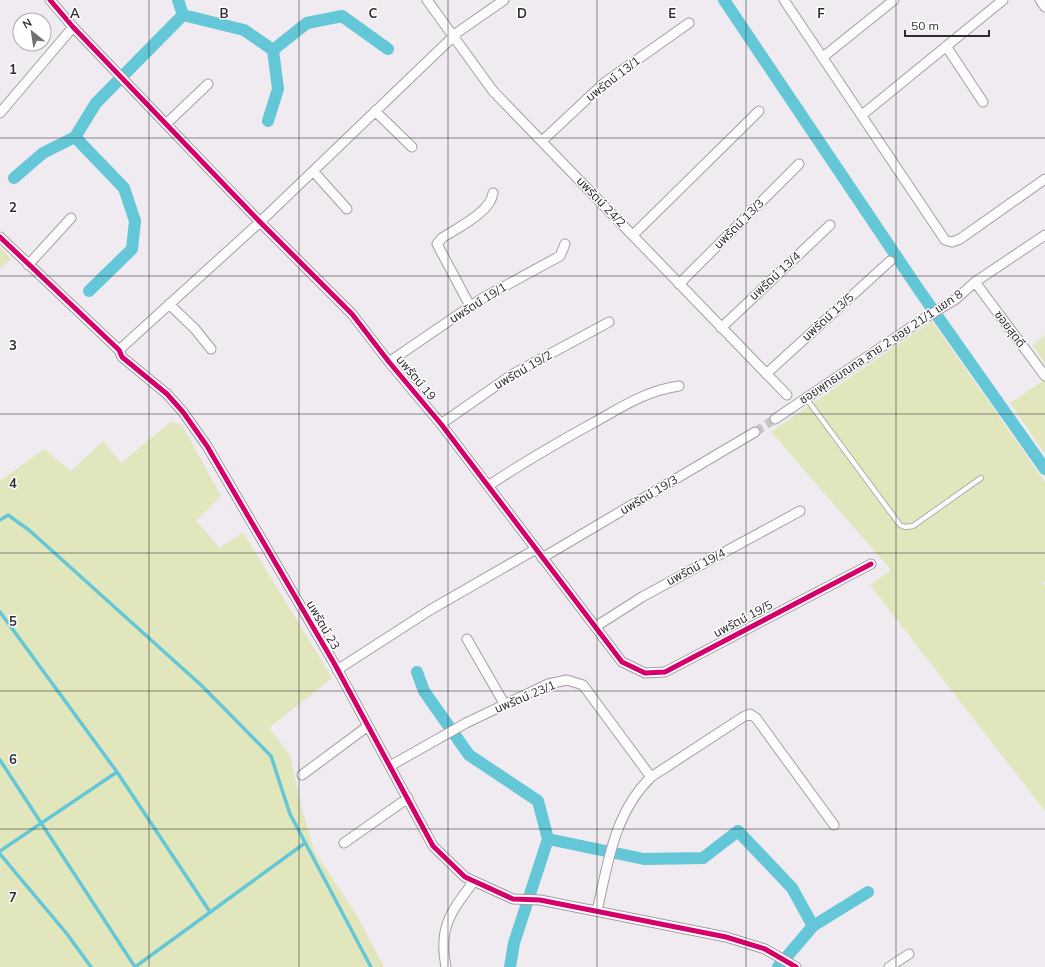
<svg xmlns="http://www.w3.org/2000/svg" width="1045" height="967" font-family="Mulish,'Noto Sans Thai',sans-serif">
	<rect width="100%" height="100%" fill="#f0ebf0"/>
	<path fill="#e1e6bc" d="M 0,247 L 11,259 L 0,269 Z
		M 932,321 L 1045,482 L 1045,581 L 1043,583 L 1045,586 L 1045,811 L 870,585 L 891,570 L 771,432 Z
		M 1045,335 L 1045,364 L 1033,345 Z
		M 1045,380 L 1045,454 L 1010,403 Z
		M 171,422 L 182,425 L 221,496 L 196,521 L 220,548 L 243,532 L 332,678 L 269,728 L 290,755 L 302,809 L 314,851 L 356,914 L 384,967 L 0,967 L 0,481 L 44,449 L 71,471 L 103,441 L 121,463 Z"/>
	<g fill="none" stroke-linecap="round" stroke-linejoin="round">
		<path stroke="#64c7d7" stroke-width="3.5" d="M 0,520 L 8,515 L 29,530 L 201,685 L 271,756 L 290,814 L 371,967
			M 0,612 L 117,772
			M 0,760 L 135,967
			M 0,851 L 117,772 L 210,912
			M 0,854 L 67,934 L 91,967
			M 135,967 L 305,843"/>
		<path stroke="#64c7d7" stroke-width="12" d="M 178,0 L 183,15 L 244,30 L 273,50 L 278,89 L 268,121
			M 724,0 L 919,290 L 1045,469
			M 273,50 L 307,23 L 342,16 L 388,49
			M 14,178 L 43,153 L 75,137
			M 89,291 L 132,249 L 135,221 L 124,188 L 75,137 L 96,103 L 183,15
			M 417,672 L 424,691 L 469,755 L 538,801 L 548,839 L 514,943 L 510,967
			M 548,839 L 644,859 L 703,858 L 738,831 L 792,888 L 813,926 L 868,892
			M 778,967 L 813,926"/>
		<path stroke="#cac5ca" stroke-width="9" stroke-dasharray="9 4.5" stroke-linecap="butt" d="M 755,432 L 775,419"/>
		<g stroke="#a39fa3" stroke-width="6">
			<path id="lane" d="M 806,398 L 900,525 L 905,527 L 913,526 L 981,478"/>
		</g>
		<g stroke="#a39fa3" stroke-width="11">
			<path id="street" d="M 50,0 L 73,27 L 260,222 L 352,314 L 389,362 L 441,424 L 622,662 L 645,673 L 665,672 L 871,564
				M 427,0 L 493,91 L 787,395
				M 784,0 L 945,240 L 952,242 L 960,239 L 1045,179
				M 1040,0 L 1045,7
				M 946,46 L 983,102
				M 823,57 L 894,0
				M 375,111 L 412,147
				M 0,113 L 73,27
				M 862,115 L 1003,0
				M 166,124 L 208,84
				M 542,141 L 604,83 L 689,23
				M 313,171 L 347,209
				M 633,235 L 759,111
				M 0,237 L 119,350 L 122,357 L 167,394 L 183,412 L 207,446 L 334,663 L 433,846 L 465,877 L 513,899 L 540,900 L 726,937 L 765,949 L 796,967
				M 28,265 L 71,218
				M 975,282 L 1045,376
				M 679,284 L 799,164
				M 169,304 L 195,329 L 211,349
				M 470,306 L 437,244 L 442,238 C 457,228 491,212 493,193
				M 721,328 L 830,225
				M 119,350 L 260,222 L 458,32 L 504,0
				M 389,362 L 481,299 L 560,256 L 565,244
				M 766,374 L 890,261
				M 775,419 L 923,319 L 956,299 L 975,282 L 1045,235
				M 441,424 L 513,374 L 609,322
				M 488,486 C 522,463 557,443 593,423 C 622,407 645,391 679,386
				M 542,558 L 755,432
				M 595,627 L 642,597 L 800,511
				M 467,639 L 505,705
				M 337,670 L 430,610 L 536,549
				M 390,766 L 466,723 L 548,684 L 567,680 L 583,685 L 651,777
				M 302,775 L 368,726
				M 344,843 L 408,798
				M 597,911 C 608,863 614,813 651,777 L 743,717 L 750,714 L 756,718 L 834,825
				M 446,967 C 438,927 451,912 474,881
				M 889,967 L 909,954"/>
		</g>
		<use href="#lane" stroke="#fdfcfd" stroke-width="4.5"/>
		<use href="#street" stroke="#fdfcfd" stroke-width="9"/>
		<g stroke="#fff" stroke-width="8">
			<path id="cycleway" d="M 50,0 L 73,27 L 260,222 L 352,314 L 389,362 L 441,424 L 622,662 L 645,673 L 665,672 L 871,564
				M 0,237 L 119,350 L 122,357 L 167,394 L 183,412 L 207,446 L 334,663 L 433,846 L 465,877 L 513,899 L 540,900 L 726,937 L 765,949 L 796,967"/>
		</g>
		<use href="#cycleway" stroke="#d6006c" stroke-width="5"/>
	</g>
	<path fill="none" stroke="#302d31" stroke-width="1" stroke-opacity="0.55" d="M 149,0 L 149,967M 299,0 L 299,967M 448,0 L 448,967M 597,0 L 597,967M 746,0 L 746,967M 896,0 L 896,967M 0,138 L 1045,138M 0,276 L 1045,276M 0,414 L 1045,414M 0,553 L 1045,553M 0,691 L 1045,691M 0,829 L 1045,829"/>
	<g text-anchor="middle" stroke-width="3" stroke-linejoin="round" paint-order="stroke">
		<g font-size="12" fill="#302d31" stroke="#fff">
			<text transform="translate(613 79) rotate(-38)" y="4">นพรัตน์ 13/1</text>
			<text transform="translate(601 202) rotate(46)" y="4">นพรัตน์ 24/2</text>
			<text transform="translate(739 224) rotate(-45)" y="4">นพรัตน์ 13/3</text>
			<text transform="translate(775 276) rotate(-43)" y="4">นพรัตน์ 13/4</text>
			<text transform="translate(478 303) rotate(-32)" y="4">นพรัตน์ 19/1</text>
			<text transform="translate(828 317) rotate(-42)" y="4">นพรัตน์ 13/5</text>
			<text transform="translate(1010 329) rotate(53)" y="4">ซอยสุดดี</text>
			<text transform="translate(881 347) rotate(-34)" y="4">ซอยพุทธมณฑล สาย 2 ซอย 21/1 แยก 8</text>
			<text transform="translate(523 370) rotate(-30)" y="4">นพรัตน์ 19/2</text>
			<text transform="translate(416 378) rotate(50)" y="4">นพรัตน์ 19</text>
			<text transform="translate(649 495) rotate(-31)" y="4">นพรัตน์ 19/3</text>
			<text transform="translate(696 567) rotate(-28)" y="4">นพรัตน์ 19/4</text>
			<text transform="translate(743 619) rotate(-28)" y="4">นพรัตน์ 19/5</text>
			<text transform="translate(323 625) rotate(60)" y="4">นพรัตน์ 23</text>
			<text transform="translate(525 697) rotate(-23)" y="4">นพรัตน์ 23/1</text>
		</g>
	</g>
	<g font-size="13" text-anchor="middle" font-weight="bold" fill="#302d31" stroke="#fff" stroke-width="3" stroke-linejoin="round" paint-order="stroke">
		<text x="75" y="18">A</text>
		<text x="224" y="18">B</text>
		<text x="373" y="18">C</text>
		<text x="522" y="18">D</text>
		<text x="672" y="18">E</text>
		<text x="821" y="18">F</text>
		<text x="13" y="74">1</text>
		<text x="13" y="212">2</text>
		<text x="13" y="350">3</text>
		<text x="13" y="488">4</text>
		<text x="13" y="626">5</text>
		<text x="13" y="764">6</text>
		<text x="13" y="902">7</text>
	</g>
	<g transform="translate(32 32) rotate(330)"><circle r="19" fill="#ffffff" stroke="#acabad"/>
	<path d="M0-3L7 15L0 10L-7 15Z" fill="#737074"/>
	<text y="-6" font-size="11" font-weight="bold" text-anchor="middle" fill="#302d31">N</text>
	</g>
	<path d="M905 30v6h84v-6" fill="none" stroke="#302d31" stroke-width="2"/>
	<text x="911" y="30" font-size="12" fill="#302d31" stroke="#ffffff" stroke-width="3" paint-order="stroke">50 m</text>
</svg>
